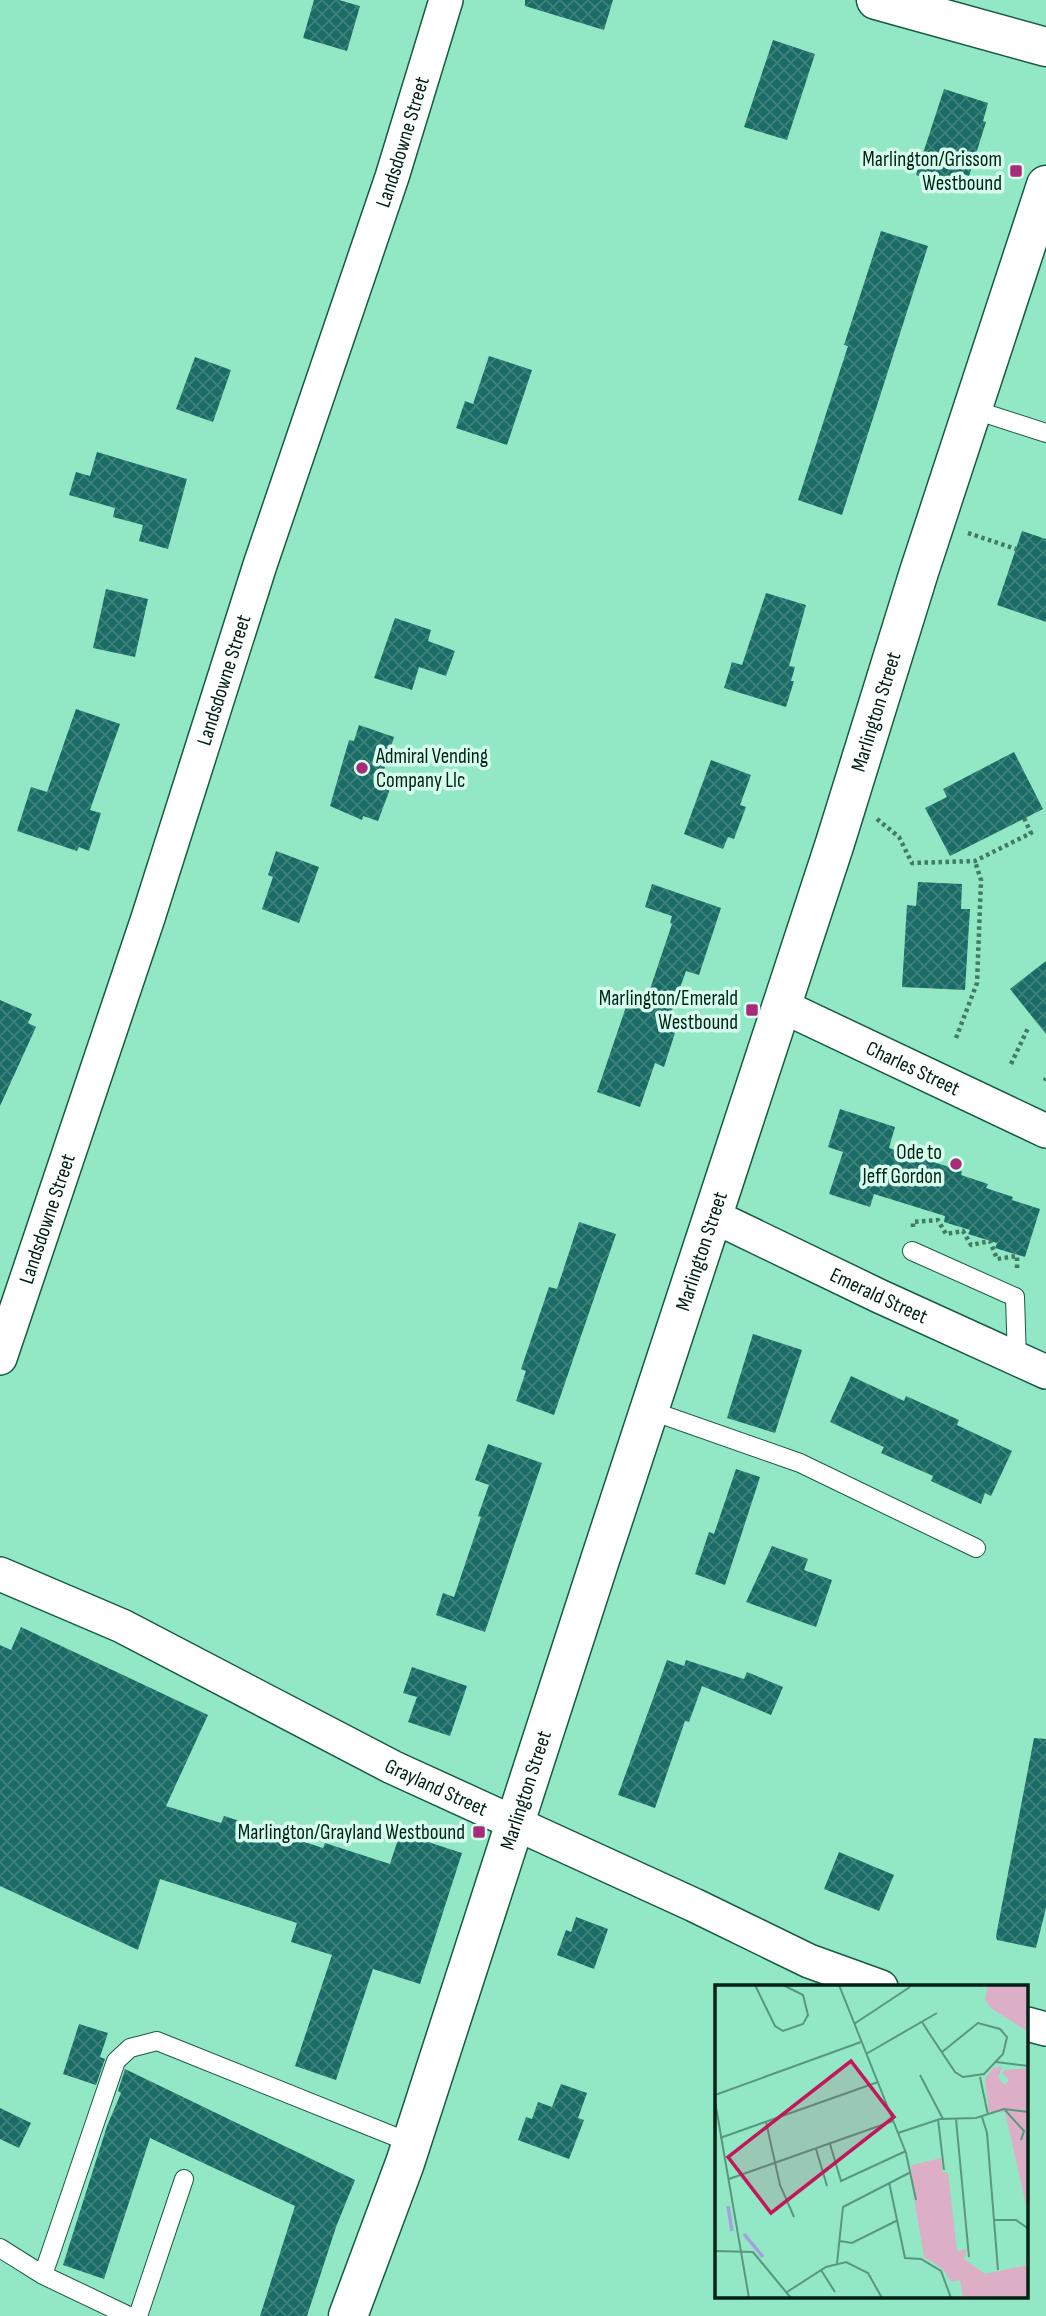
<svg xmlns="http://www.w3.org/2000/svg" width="1046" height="2316" font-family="'Sofia Sans Condensed',sans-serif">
	<defs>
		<pattern id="building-cross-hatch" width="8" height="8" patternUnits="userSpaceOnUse" patternTransform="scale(1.75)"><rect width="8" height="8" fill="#196d66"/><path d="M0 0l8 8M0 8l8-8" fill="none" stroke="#3f817b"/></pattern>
	</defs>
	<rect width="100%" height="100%" fill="#92e7c4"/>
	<path fill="url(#building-cross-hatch)" d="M 314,0 L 339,0 L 360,6 L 347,51 L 303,38 Z
		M 525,0 L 613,0 L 604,30 L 525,6 Z
		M 773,40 L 815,54 L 787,140 L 744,127 Z
		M 944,89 L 988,103 L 983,121 L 986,122 L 969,176 L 964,174 L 959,189 L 916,175 Z
		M 881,231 L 928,246 L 842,515 L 798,500 L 848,346 L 844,345 Z
		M 489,356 L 532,370 L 507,445 L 456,428 L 465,401 L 473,404 Z
		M 195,357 L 231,370 L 213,422 L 176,409 Z
		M 97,452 L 187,479 L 168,549 L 139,541 L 143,525 L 113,517 L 115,508 L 69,495 L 76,472 L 90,476 Z
		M 1022,531 L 1046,539 L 1046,622 L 997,605 Z
		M 106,589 L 148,599 L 135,657 L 93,648 Z
		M 766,593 L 806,605 L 789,666 L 795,667 L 791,681 L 794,681 L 786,707 L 724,688 L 732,662 L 742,665 Z
		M 395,618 L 431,630 L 428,641 L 455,651 L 446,676 L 419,667 L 412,690 L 374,678 Z
		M 76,709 L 120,724 L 90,810 L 101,813 L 89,851 L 79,847 L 77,851 L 17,831 L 31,787 L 47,792 Z
		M 359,725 L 394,737 L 379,786 L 390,789 L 378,821 L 363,816 L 362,820 L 330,806 L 349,740 L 354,741 Z
		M 1014,752 L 1043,809 L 950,856 L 925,808 L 947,797 L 943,789 Z
		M 711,760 L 751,775 L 740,805 L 746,807 L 734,839 L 728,837 L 723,849 L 684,834 Z
		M 276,851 L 319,867 L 299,923 L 262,909 L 273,877 L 268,875 Z
		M 918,882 L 962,884 L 961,909 L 970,909 L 965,990 L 902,987 L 907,905 L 916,906 Z
		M 652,884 L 721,908 L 699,975 L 686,971 L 665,1030 L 675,1033 L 664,1067 L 655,1063 L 640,1107 L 597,1092 L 629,998 L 645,1004 L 672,924 L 670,923 L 672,916 L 645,907 Z
		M 1046,961 L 1046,1034 L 1010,989 Z
		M 0,1000 L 32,1014 L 28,1023 L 36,1027 L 0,1106 Z
		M 840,1109 L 895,1127 L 889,1148 L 962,1171 L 961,1175 L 988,1184 L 986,1188 L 1013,1197 L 1012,1200 L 1040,1209 L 1025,1257 L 995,1248 L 997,1243 L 968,1234 L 970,1230 L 944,1222 L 945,1216 L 874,1194 L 870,1207 L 829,1194 L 843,1152 L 828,1147 Z
		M 579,1222 L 616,1234 L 554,1415 L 516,1401 L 526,1371 L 521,1369 L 549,1287 L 557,1289 Z
		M 753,1334 L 802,1350 L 775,1433 L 727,1418 Z
		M 851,1376 L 904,1401 L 906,1396 L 959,1420 L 957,1425 L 1012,1451 L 991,1496 L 985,1493 L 981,1504 L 931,1481 L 933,1476 L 881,1453 L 884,1447 L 830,1422 Z
		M 488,1444 L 542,1463 L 485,1632 L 436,1615 L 443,1593 L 454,1597 L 481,1517 L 478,1516 L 489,1485 L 475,1480 Z
		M 736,1469 L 760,1477 L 725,1585 L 695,1574 L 709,1532 L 714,1534 Z
		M 772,1546 L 808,1559 L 804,1570 L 832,1580 L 816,1627 L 746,1602 Z
		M 21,1627 L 208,1715 L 166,1806 L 221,1823 L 224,1816 L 323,1848 L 325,1843 L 390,1864 L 400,1833 L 462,1853 L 420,1984 L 373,1969 L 336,2080 L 295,2066 L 332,1955 L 291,1942 L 297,1923 L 160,1879 L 138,1950 L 0,1886 L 0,1645 L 11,1650 Z
		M 667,1660 L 684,1666 L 686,1660 L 744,1679 L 747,1672 L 783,1687 L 771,1715 L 702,1686 L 689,1722 L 685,1721 L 655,1808 L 618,1795 Z
		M 412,1667 L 467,1686 L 450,1736 L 408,1722 L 417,1697 L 403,1693 Z
		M 1034,1738 L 1046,1739 L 1046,1908 L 1036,1948 L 997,1940 L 996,1936 Z
		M 839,1852 L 894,1875 L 879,1911 L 824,1889 Z
		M 576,1917 L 608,1929 L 594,1969 L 557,1955 L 566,1930 L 571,1932 Z
		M 79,2024 L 108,2033 L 100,2057 L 105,2059 L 96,2085 L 63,2074 Z
		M 125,2069 L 355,2180 L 336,2227 L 307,2316 L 260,2316 L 295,2206 L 150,2138 L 104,2279 L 63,2265 L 107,2126 L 121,2093 L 118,2091 Z
		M 561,2084 L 587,2093 L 578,2118 L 584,2120 L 569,2159 L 518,2140 L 526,2117 L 532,2119 L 538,2102 L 552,2107 Z
		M 0,2108 L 31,2123 L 19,2148 L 0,2139 Z"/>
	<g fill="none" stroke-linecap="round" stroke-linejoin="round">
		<g stroke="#165b44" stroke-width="20">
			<path id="lane" d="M 972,409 L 1046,433
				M 912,1251 L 1015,1297 L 1017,1360
				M 649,1410 L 800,1463 L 976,1548
				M 0,2248 L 43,2275 L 129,2316
				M 43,2275 L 116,2061 L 130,2048 L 157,2041 L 411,2143
				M 138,2316 L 184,2179"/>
		</g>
		<g stroke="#165b44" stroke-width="36">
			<g id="street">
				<path id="s1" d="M 782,1006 L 1046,1131"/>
				<path id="s2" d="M 713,1216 L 879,1296 L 1046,1372"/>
				<path id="s3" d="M 0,1358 L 148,918 L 260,565 L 392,177 L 446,0"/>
				<path id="s4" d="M 0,1574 L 122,1626 L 392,1767 L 694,1905 L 809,1961 L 881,1987"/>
				<path d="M 1027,2024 L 1046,2029"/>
			</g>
		</g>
		<g stroke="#165b44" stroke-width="41">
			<g id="secondary">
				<path d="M 876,0 L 1046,47"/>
				<path id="s5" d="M 348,2316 L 405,2163 L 599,1563 L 835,843 L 919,572 L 1046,185"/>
			</g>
		</g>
		<path stroke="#427b64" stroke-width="4.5" stroke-dasharray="3.5 3.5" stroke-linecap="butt" d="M 968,533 L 1016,549
			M 877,819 L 899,837 L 912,863 L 975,861 L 1031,833 L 1024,818
			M 956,1038 L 977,983 L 981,880 L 975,861
			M 1011,1064 L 1029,1026
			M 1045,1081 L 1046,1078
			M 913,1227 L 913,1222 L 938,1220 L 946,1234 L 963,1231 L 971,1245 L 990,1241 L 997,1259 L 1017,1256 L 1017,1271"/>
		<use href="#lane" stroke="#fff" stroke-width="18"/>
		<use href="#street" stroke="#fff" stroke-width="33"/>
		<use href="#secondary" stroke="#fff" stroke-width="38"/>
	</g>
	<g fill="#a82a7a" stroke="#d6feec" stroke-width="2.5">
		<rect x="1009" y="164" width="14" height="14" rx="3.5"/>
		<circle cx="362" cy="768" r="7"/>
		<rect x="745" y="1003" width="14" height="14" rx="3.5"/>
		<circle cx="956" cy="1164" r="7"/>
		<rect x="472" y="1825" width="14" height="14" rx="3.5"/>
	</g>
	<g text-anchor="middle" stroke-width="7" stroke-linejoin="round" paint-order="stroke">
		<g font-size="21" fill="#002115" stroke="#d6feec">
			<text dy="7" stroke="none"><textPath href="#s3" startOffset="1281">Landsdowne Street</textPath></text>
			<text dy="7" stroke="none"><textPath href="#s3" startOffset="714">Landsdowne Street</textPath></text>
			<text dy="7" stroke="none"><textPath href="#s5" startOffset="1689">Marlington Street</textPath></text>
			<text dy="7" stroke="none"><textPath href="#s1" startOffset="145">Charles Street</textPath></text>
			<text dy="7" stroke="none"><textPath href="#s3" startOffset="147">Landsdowne Street</textPath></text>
			<text dy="7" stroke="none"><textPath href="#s5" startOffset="1122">Marlington Street</textPath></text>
			<text dy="7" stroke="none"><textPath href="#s2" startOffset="184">Emerald Street</textPath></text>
			<text dy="7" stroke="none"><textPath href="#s4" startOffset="486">Grayland Street</textPath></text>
			<text dy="7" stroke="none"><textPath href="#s5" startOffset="555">Marlington Street</textPath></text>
		</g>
		<g font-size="21" fill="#002115" stroke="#d6feec" text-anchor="end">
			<text x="1002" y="166">Marlington/Grissom<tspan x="1002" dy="24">Westbound</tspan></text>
			<text x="376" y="763" text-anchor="start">Admiral Vending<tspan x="376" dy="24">Company Llc</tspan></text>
			<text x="738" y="1005">Marlington/Emerald<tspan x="738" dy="24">Westbound</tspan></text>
			<text x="942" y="1159">Ode to<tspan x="942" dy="24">Jeff Gordon</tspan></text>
			<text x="465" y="1839">Marlington/Grayland Westbound</text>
		</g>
	</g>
	<g transform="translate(715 1985)">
		<rect width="313" height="313" fill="#92e7c4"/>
		<path d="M 273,0 L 313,0 L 313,47 L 276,23 L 270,15 ZM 287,81 L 283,93 L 290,100 L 294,95 L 287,88 L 290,85 L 313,83 L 313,229 L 290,127 L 274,127 L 270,94 L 278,83 Z" fill="#ddafc7"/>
		<path d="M 226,173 L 228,188 L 233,187 L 242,266 L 252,264 L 249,274 L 270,289 L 313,280 L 313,313 L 248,313 L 245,295 L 236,297 L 228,284 L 209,272 L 195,190 L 197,180 Z" fill="#ddafc7"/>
		<path fill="none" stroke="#a4a0e1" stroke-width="3.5" d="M 13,221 L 17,246M 29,249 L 48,272"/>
		<path fill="none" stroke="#58987e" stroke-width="2" d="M 40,0 L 60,41 L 68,46 L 88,39 L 93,30 L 88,10 L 68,0M 124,0 L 191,168 L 201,215M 207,37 L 216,51 L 240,87 L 248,92 L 269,89 L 288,69 L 292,52 L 285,44 L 263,38 L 227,67M 139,39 L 195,2M 151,69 L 222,28M 281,77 L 314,81M 205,90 L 228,134M 265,92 L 273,130M 0,110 L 146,57M 0,116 L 34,313M 290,125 L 309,146 L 306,155M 267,132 L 272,148 L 283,285M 223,134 L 229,185M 241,134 L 254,272M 51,137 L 65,200 L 79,232M 183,148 L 225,134 L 261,133 L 289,124 L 314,127M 5,153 L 163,97M 115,159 L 126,196 L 191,166M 101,164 L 112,201M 14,194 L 178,136M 174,197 L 190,273 L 206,274 L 226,286 L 236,313M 278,235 L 301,235 L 314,244M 125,256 L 137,258 L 183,235M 0,266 L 38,267 L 76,313M 122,278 L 128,222 L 196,187M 106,285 L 120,307M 72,307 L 111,282 L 131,277 L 153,288 L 167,313"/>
		<path fill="#c2185b" fill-opacity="0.15" stroke="#c2185b" stroke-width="3.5" d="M 136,76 L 179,132 L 56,228 L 13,172 Z"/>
		<rect width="313" height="313" fill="none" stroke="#002115" stroke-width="3.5"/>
	</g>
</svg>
